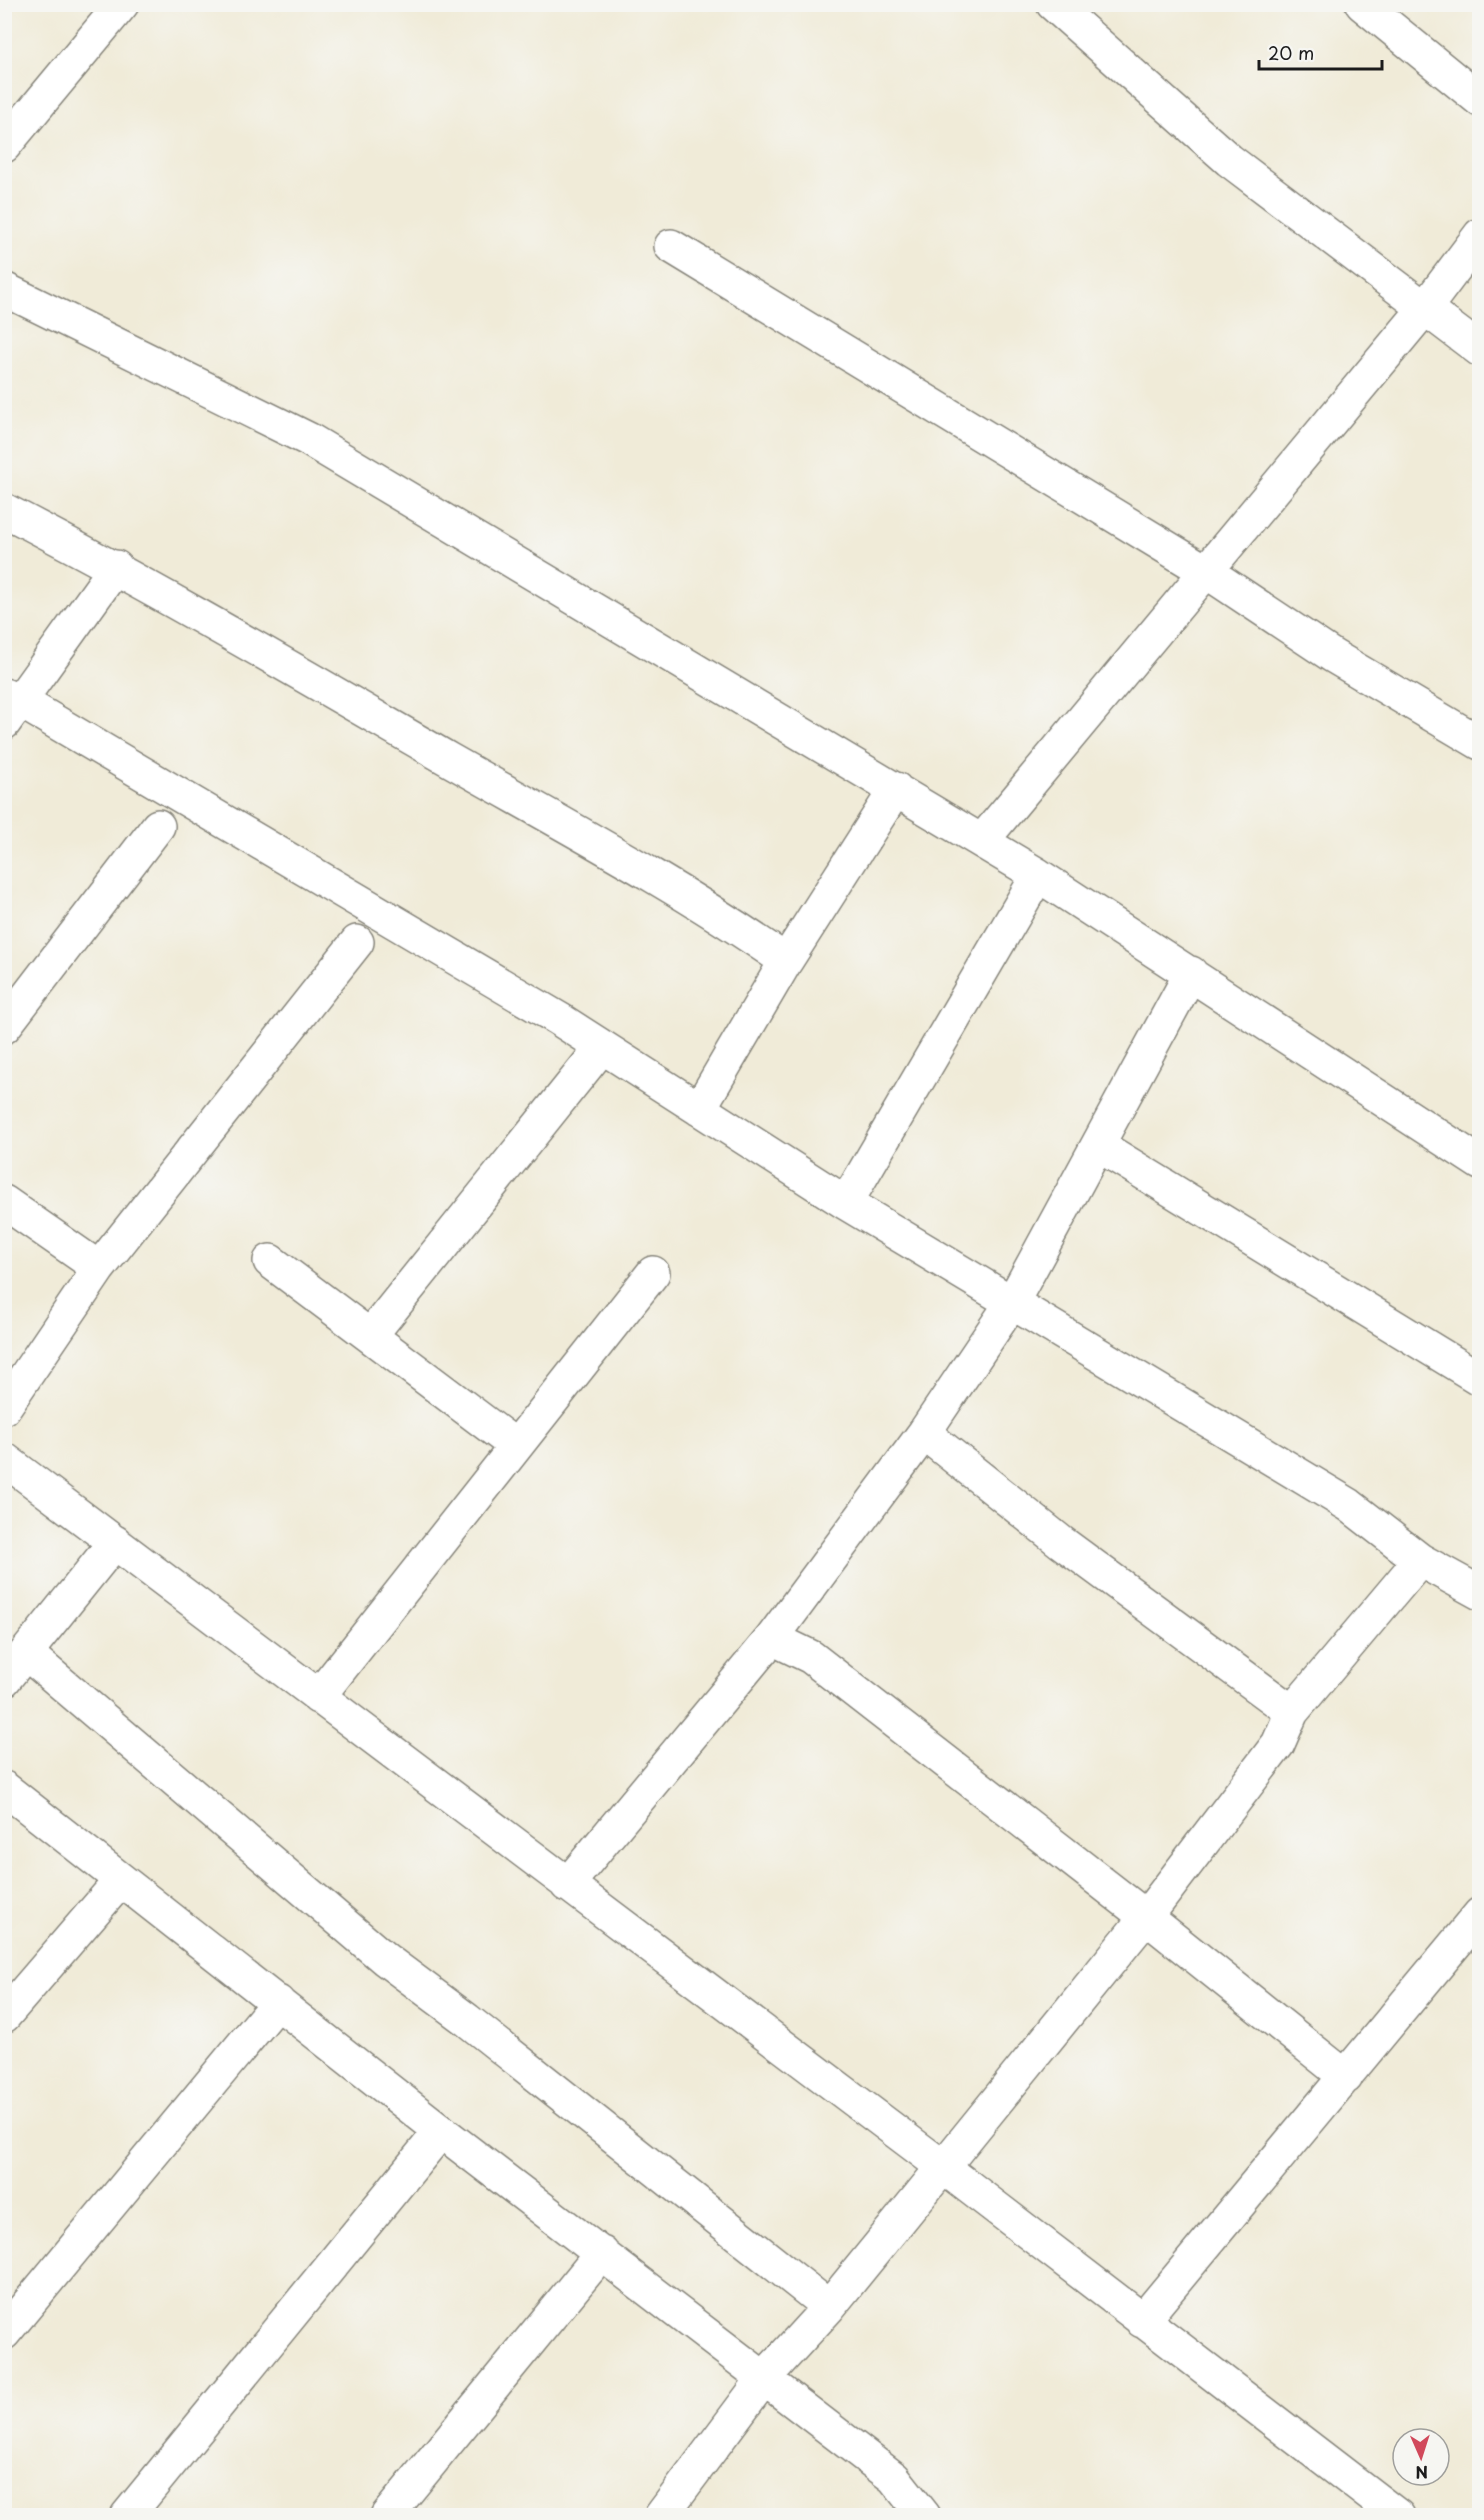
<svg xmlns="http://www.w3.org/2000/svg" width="1484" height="2520" font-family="'Playpen Sans',sans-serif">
	<rect width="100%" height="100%" fill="#f6f6f2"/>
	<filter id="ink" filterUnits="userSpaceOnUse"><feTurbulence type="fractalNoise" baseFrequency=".0167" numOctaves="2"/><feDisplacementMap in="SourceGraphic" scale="12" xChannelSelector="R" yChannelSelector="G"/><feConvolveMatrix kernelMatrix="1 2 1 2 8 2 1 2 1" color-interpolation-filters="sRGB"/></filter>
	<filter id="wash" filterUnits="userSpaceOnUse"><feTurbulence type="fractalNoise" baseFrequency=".008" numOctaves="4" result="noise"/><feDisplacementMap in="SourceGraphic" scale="24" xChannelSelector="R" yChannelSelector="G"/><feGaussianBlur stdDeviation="1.35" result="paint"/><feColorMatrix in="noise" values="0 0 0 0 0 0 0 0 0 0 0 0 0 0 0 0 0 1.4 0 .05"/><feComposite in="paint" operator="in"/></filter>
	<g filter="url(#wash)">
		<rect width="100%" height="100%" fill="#f0ebd8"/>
	</g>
	<g filter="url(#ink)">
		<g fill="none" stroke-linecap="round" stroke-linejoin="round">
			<g stroke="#86847a" stroke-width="36">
				<path id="street" d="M 1053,4 L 1229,160 L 1480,350
					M 1362,4 L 1480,100
					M 4,146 L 122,4
					M 671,246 L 1207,572 L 1333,656 L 1480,743
					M 4,289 L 308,439 L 1038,875 L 1480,1163
					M 4,510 C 155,588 301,674 448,759 C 562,824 679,886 786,961
					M 4,695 L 20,701 L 559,1019 L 846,1203 L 1349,1505 L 1420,1560 L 1480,1593
					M 4,723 L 116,567
					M 982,841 L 1425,308 L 1480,235
					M 4,1027 L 158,826
					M 699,1109 L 786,961 L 896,789
					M 1098,1145 L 1480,1379
					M 4,1202 L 99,1268
					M 846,1203 L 1038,875
					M 270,1261 L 370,1336
					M 4,1408 L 99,1268 L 357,942
					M 924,1433 L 1061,1542 L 1292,1712
					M 516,1446 L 370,1336 L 602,1047
					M 4,1459 L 943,2167 L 1398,2516
					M 772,1638 L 811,1657 L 1146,1917 L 1346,2077
					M 26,1653 L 385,1959 L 467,2020 L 829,2307
					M 4,1680 L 115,1542
					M 318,1697 L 653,1273
					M 4,1788 L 441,2131 L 894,2478 L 924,2516
					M 567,1885 L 772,1638 L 924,1433 L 1013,1301 L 1191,973
					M 4,2016 L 121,1880
					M 1142,2321 L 1480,1914
					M 4,2333 L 278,2002
					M 127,2516 L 441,2131
					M 387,2516 L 602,2253
					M 661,2516 L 765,2377 L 829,2307 L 943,2167 L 1146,1917 L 1278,1744 L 1292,1712 L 1420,1560"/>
			</g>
			<use href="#street" stroke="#fff" stroke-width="33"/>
		</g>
	</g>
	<rect width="1484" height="2520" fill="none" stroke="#f6f6f2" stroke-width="24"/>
	<g transform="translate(1421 2457) rotate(177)"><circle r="28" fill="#f6f6f2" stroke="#9f9f9c" stroke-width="1.5"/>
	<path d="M0-4.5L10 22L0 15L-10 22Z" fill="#d1495b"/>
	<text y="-9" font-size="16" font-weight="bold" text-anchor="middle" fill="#1c1c1c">N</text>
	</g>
	<path d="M1259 60v9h123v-9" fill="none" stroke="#1c1c1c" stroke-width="3"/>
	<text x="1268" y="60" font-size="18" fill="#1c1c1c" stroke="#f6f6f2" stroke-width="4.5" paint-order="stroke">20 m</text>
</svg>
